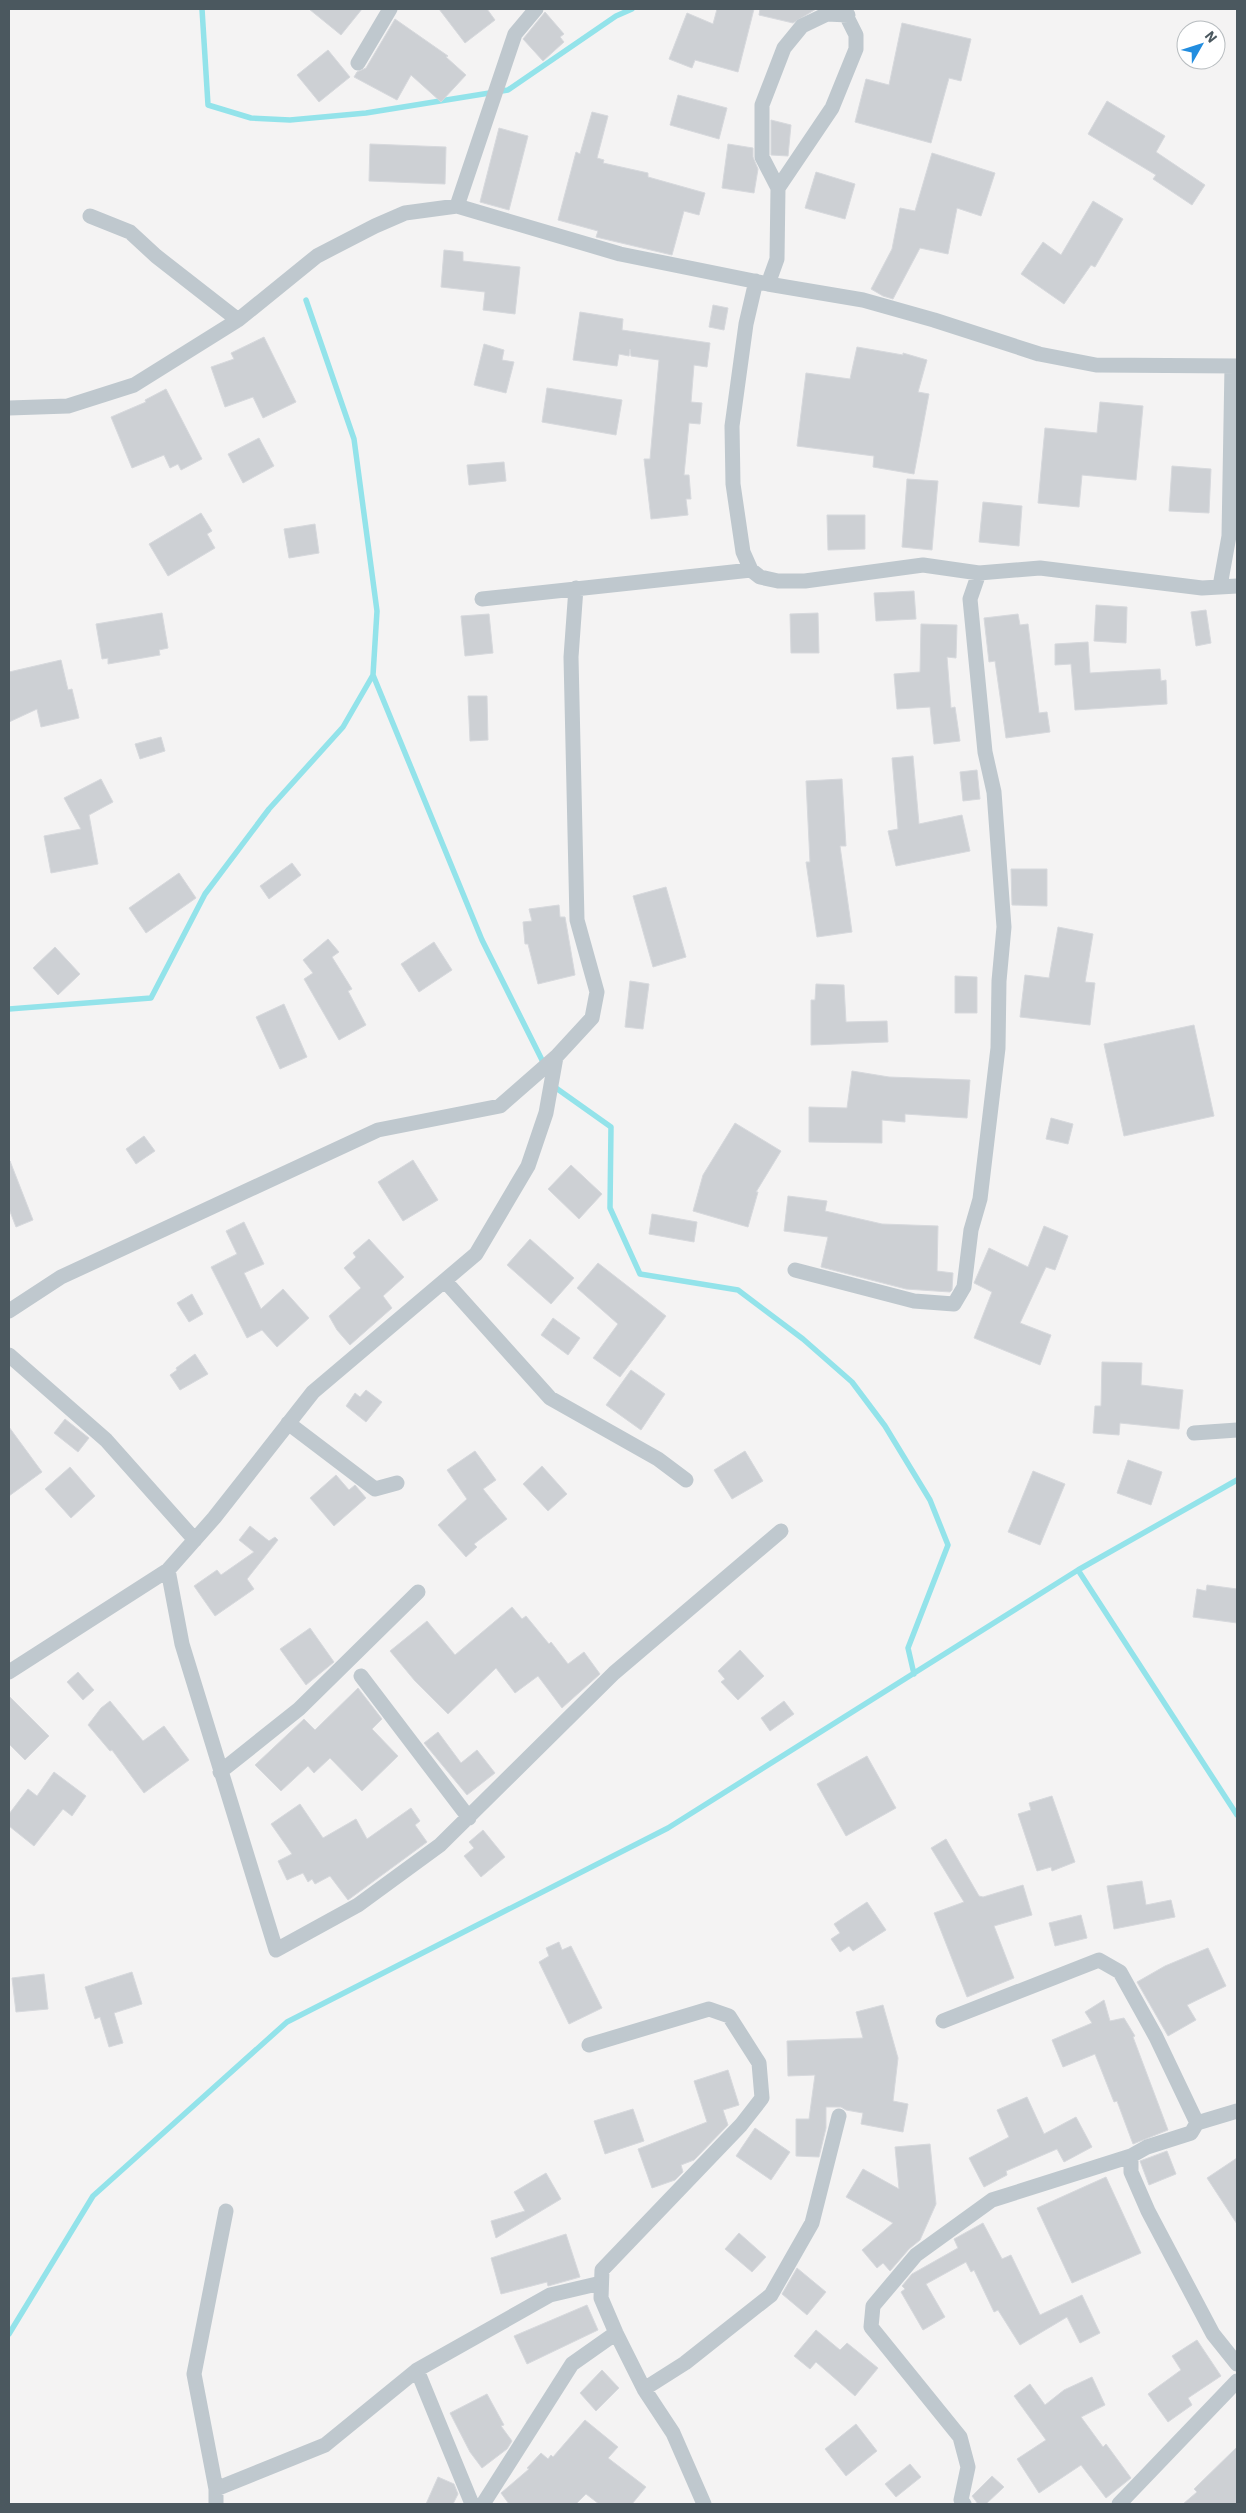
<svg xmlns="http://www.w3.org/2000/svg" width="1246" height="2513" font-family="'IBM Plex Sans',sans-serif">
	<rect width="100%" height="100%" fill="#f4f3f3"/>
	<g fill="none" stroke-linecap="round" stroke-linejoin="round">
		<path stroke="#93e3ea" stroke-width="5.5" d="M 202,9 L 208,105 L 251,118 L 290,120 L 366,113 L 508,90 L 616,16 L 632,9
			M 306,300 L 354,439 L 377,611 L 373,675 L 482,940 L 544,1064
			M 9,1009 L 151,998 L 205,894 L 269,809 L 343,727 L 373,675
			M 554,1084 L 556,1088 L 611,1127 L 610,1208 L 640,1274 L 738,1290 L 803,1339 L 852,1382 L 885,1426 L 930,1500 L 948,1545 L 908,1648 L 914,1674
			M 1078,1570 L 1237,1815
			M 9,2334 L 93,2196 L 287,2022 L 668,1828 L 1078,1570 L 1237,1480"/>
	</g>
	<path fill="#cdd0d4" stroke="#d7d9dd" d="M 309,9 L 362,9 L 341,35 Z
		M 439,9 L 487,9 L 495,20 L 465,43 Z
		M 717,9 L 754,9 L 738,72 L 695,60 L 692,68 L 669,59 L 687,13 L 713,24 Z
		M 760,9 L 816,9 L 793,23 L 759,15 Z
		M 545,12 L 564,34 L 560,37 L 564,42 L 543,61 L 523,39 Z
		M 395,19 L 448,56 L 446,57 L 466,75 L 441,102 L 411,75 L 397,100 L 354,77 L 357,72 L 366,68 Z
		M 902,23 L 971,39 L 961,81 L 949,78 L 931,143 L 855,122 L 866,79 L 889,85 Z
		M 328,50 L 350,77 L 319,102 L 297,75 Z
		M 678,95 L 727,108 L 719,139 L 670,125 Z
		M 1107,101 L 1165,136 L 1156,152 L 1205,185 L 1192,205 L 1153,179 L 1156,175 L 1088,134 Z
		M 592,112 L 608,116 L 597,158 L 604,160 L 603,163 L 648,173 L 648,177 L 705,193 L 699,215 L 684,211 L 672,255 L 596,237 L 598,231 L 558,220 L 576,152 L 580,154 Z
		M 771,120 L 791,125 L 788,156 L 771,155 Z
		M 499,128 L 528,136 L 509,210 L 480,202 Z
		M 370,144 L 446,147 L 445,184 L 369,181 Z
		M 728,144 L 753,148 L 753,157 L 758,169 L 754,193 L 722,188 Z
		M 932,153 L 995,173 L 981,216 L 957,208 L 948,254 L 920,248 L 893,299 L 883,296 L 871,289 L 892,249 L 900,208 L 915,211 Z
		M 816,172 L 855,184 L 845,219 L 805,208 Z
		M 1093,201 L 1123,219 L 1095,267 L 1091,265 L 1064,304 L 1021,274 L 1043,242 L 1061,255 Z
		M 444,250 L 463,252 L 463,261 L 520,267 L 515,314 L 483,310 L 485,292 L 441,287 Z
		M 713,305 L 728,308 L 724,330 L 709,327 Z
		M 580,312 L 623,319 L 622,330 L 710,343 L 707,367 L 694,365 L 691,402 L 702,403 L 700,424 L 689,423 L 684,475 L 689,475 L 691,499 L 686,499 L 688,515 L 651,519 L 644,459 L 650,459 L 659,360 L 631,356 L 630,349 L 629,356 L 619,354 L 617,366 L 573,360 Z
		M 264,337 L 296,402 L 263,418 L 253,397 L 225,407 L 211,367 L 234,359 L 231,353 Z
		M 484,344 L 504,350 L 502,360 L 514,362 L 506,393 L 474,385 Z
		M 857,347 L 903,355 L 903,353 L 927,360 L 918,392 L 929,394 L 914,474 L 873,467 L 874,456 L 797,446 L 806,373 L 850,379 Z
		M 547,388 L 622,400 L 616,435 L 542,422 Z
		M 166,389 L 202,459 L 181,470 L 178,464 L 170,468 L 164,455 L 132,468 L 111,417 L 146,402 L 145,400 Z
		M 1100,402 L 1143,406 L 1136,480 L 1082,475 L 1079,507 L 1038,503 L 1045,428 L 1097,433 Z
		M 259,438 L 274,466 L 243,483 L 228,454 Z
		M 504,462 L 506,481 L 469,485 L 467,465 Z
		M 1172,466 L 1211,469 L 1209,513 L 1169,511 Z
		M 907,479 L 938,481 L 932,550 L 902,547 Z
		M 983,502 L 1022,506 L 1019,546 L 979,542 Z
		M 201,513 L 212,531 L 207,534 L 215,548 L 168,576 L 149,544 Z
		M 827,515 L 865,515 L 865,549 L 828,550 Z
		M 315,524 L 319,553 L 289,558 L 284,529 Z
		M 914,591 L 916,619 L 876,621 L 874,593 Z
		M 1096,605 L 1127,607 L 1126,643 L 1094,641 Z
		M 1206,610 L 1211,643 L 1196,646 L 1191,612 Z
		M 162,613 L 168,648 L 159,650 L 160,655 L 108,664 L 108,658 L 102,659 L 96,624 Z
		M 818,613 L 819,653 L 791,653 L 790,614 Z
		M 489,614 L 493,653 L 465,656 L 461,616 Z
		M 1018,614 L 1020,625 L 1028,624 L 1039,713 L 1047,712 L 1050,732 L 1006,738 L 995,661 L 989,662 L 984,618 Z
		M 921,624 L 957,625 L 956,658 L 947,657 L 951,708 L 955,707 L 960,741 L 934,744 L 930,707 L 897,709 L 894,674 L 920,672 Z
		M 1088,642 L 1090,673 L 1160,669 L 1161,681 L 1166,680 L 1167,704 L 1075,710 L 1071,664 L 1055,665 L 1055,644 Z
		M 61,660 L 68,690 L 72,689 L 79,718 L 41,727 L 37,709 L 9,722 L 9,672 Z
		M 468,696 L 487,696 L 488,740 L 470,741 Z
		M 161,737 L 165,751 L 140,759 L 135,744 Z
		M 913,756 L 919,824 L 962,815 L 970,851 L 896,866 L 888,831 L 898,829 L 892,758 Z
		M 977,770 L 980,799 L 963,801 L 960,772 Z
		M 101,779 L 113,802 L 89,815 L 98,864 L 51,873 L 44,836 L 81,829 L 64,798 Z
		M 842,779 L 846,846 L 840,846 L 852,932 L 817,937 L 806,862 L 810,862 L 806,781 Z
		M 292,863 L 301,875 L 269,899 L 260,886 Z
		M 1011,869 L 1047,869 L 1047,906 L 1012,905 Z
		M 179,873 L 196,898 L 146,933 L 129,908 Z
		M 666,887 L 686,957 L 653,967 L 633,896 Z
		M 559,905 L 560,917 L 565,917 L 575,975 L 538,984 L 528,944 L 525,944 L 523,922 L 532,921 L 529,909 Z
		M 1058,927 L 1093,934 L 1085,982 L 1095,983 L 1090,1025 L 1020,1017 L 1025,975 L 1049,978 Z
		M 328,939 L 339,952 L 332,957 L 352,989 L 348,991 L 366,1025 L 339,1040 L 304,979 L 313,973 L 303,960 Z
		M 434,942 L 452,970 L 419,992 L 401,964 Z
		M 55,947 L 80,974 L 58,995 L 33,968 Z
		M 955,976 L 977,977 L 977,1013 L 955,1013 Z
		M 630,981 L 649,984 L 643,1029 L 625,1027 Z
		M 816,984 L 844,985 L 846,1022 L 887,1021 L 888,1042 L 811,1045 L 811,1000 L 815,1000 Z
		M 284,1004 L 307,1057 L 280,1069 L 256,1017 Z
		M 1194,1025 L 1214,1116 L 1124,1136 L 1104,1044 Z
		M 852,1071 L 889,1077 L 970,1080 L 967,1118 L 905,1114 L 905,1122 L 882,1120 L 882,1143 L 809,1142 L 809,1107 L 847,1108 Z
		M 1051,1118 L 1073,1124 L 1068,1144 L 1046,1139 Z
		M 735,1123 L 781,1151 L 756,1192 L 758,1192 L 748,1227 L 693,1211 L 703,1175 Z
		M 144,1136 L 155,1151 L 136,1164 L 126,1149 Z
		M 413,1160 L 438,1200 L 403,1221 L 378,1182 Z
		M 10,1161 L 33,1220 L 16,1227 L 9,1209 Z
		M 571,1165 L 602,1194 L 579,1219 L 548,1189 Z
		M 788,1196 L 827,1201 L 825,1211 L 882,1224 L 938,1226 L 937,1271 L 953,1273 L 952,1290 L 950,1292 L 906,1289 L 821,1267 L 828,1237 L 784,1231 Z
		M 652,1214 L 697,1222 L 694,1242 L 649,1234 Z
		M 244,1222 L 264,1264 L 244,1273 L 261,1309 L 283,1289 L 309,1318 L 277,1347 L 262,1330 L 247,1338 L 211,1267 L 237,1254 L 226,1231 Z
		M 1044,1226 L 1068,1236 L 1055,1270 L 1046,1267 L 1020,1323 L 1051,1335 L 1040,1365 L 974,1338 L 992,1292 L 974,1283 L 989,1248 L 1028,1267 Z
		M 369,1239 L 404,1277 L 383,1296 L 392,1308 L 350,1345 L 337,1330 L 329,1316 L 361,1288 L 344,1268 L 356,1257 L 353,1253 Z
		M 530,1239 L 574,1278 L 551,1304 L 507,1265 Z
		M 598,1263 L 666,1316 L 620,1377 L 593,1358 L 618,1324 L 577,1288 Z
		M 192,1294 L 203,1314 L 189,1322 L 177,1303 Z
		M 553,1318 L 580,1338 L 568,1355 L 541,1335 Z
		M 195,1354 L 208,1374 L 180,1390 L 170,1375 L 177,1370 L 176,1368 Z
		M 1102,1362 L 1142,1363 L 1141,1385 L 1183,1390 L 1179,1429 L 1120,1423 L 1119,1435 L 1093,1433 L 1095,1406 L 1101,1406 Z
		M 631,1370 L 665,1394 L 641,1430 L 606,1405 Z
		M 366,1390 L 382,1402 L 366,1422 L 346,1406 L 355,1393 L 360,1397 Z
		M 65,1419 L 89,1438 L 78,1452 L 54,1433 Z
		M 9,1427 L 42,1472 L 9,1496 Z
		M 475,1451 L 496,1480 L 483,1489 L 507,1519 L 474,1544 L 477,1547 L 466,1557 L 438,1525 L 467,1499 L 447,1470 Z
		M 745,1451 L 763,1481 L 732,1499 L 714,1470 Z
		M 1128,1460 L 1162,1472 L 1151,1505 L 1117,1493 Z
		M 542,1466 L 567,1494 L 548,1511 L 523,1484 Z
		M 70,1467 L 95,1496 L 71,1518 L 45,1489 Z
		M 1033,1471 L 1065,1484 L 1040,1545 L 1008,1532 Z
		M 336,1475 L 349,1490 L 355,1485 L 366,1498 L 334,1526 L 310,1498 Z
		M 250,1526 L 269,1541 L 275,1537 L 278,1540 L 247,1579 L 254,1589 L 215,1616 L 194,1586 L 217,1570 L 221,1575 L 254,1552 L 239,1540 Z
		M 1207,1585 L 1237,1589 L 1237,1623 L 1193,1617 L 1197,1589 L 1206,1591 Z
		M 512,1607 L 522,1619 L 526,1616 L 549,1644 L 551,1642 L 568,1664 L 584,1652 L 600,1674 L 562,1708 L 538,1676 L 515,1693 L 496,1668 L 448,1714 L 415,1681 L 390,1651 L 427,1621 L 455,1655 Z
		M 310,1628 L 334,1662 L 306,1685 L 280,1649 Z
		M 740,1650 L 764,1676 L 738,1700 L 721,1682 L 725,1679 L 718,1671 Z
		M 78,1672 L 94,1690 L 83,1700 L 67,1682 Z
		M 358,1688 L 382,1719 L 372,1729 L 398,1756 L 362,1791 L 330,1758 L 314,1773 L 308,1766 L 281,1791 L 255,1765 L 304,1719 L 315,1730 Z
		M 9,1696 L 49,1736 L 25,1760 L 9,1744 Z
		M 110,1701 L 143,1741 L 164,1726 L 189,1760 L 144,1793 L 112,1750 L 110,1751 L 88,1725 L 101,1708 Z
		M 784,1701 L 794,1714 L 770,1731 L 761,1718 Z
		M 438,1732 L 461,1763 L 477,1750 L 495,1773 L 467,1795 L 424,1743 Z
		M 867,1756 L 896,1808 L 846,1836 L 817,1784 Z
		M 54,1772 L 86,1796 L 72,1816 L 63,1809 L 34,1846 L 9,1826 L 9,1814 L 28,1789 L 37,1796 Z
		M 1052,1796 L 1075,1862 L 1052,1871 L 1051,1867 L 1037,1871 L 1018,1814 L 1031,1810 L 1029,1803 Z
		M 300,1804 L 323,1838 L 356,1819 L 367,1839 L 411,1808 L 420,1821 L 415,1825 L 427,1842 L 348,1900 L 330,1876 L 315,1884 L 312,1879 L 308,1882 L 303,1873 L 287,1880 L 278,1861 L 292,1854 L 271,1824 Z
		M 483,1830 L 505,1857 L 481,1877 L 464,1856 L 474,1848 L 469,1842 Z
		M 946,1839 L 979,1896 L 983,1897 L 1023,1885 L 1032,1915 L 994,1926 L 1014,1978 L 967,1997 L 934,1913 L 964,1902 L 931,1848 Z
		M 1142,1881 L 1146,1905 L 1171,1900 L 1175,1917 L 1114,1929 L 1107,1886 Z
		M 867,1902 L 886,1930 L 853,1951 L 849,1946 L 840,1952 L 831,1939 L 840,1933 L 834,1924 Z
		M 1081,1915 L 1087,1938 L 1055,1946 L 1049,1923 Z
		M 559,1942 L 562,1950 L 571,1946 L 602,2008 L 569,2024 L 539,1962 L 549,1956 L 546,1948 Z
		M 1208,1948 L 1226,1986 L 1187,2005 L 1196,2020 L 1168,2036 L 1137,1982 L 1165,1966 Z
		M 132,1972 L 142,2004 L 114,2013 L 123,2043 L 109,2047 L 100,2017 L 95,2019 L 85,1987 Z
		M 44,1974 L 48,2009 L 16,2012 L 12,1978 Z
		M 1104,2000 L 1110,2021 L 1124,2018 L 1135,2036 L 1133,2037 L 1168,2130 L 1133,2144 L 1117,2101 L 1114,2102 L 1095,2054 L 1063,2067 L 1052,2040 L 1092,2023 L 1085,2012 Z
		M 883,2005 L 898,2058 L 893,2101 L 908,2104 L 903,2132 L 861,2124 L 863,2113 L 846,2110 L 841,2107 L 826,2107 L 826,2128 L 819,2157 L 796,2156 L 796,2119 L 809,2119 L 815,2075 L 788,2076 L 787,2041 L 863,2038 L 856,2012 Z
		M 728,2070 L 739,2105 L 723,2110 L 728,2125 L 694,2160 L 681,2165 L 683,2172 L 675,2180 L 652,2188 L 638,2149 L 707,2122 L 694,2081 Z
		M 1027,2097 L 1044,2134 L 1076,2117 L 1092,2147 L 1064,2162 L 1057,2149 L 1006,2171 L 1007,2175 L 984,2187 L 969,2158 L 1009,2137 L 997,2110 Z
		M 633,2109 L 644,2141 L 605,2154 L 594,2121 Z
		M 755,2128 L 790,2152 L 771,2180 L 736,2156 Z
		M 930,2144 L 936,2204 L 920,2240 L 909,2249 L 890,2271 L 883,2263 L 877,2268 L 862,2250 L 893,2223 L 846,2197 L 863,2169 L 899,2189 L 895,2147 Z
		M 1167,2151 L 1176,2174 L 1149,2185 L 1140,2161 Z
		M 1237,2158 L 1237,2224 L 1207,2178 Z
		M 546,2173 L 561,2199 L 496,2238 L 491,2221 L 525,2211 L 514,2192 Z
		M 1106,2177 L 1141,2253 L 1072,2283 L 1037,2208 Z
		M 983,2223 L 1002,2259 L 1011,2255 L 1040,2315 L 1082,2295 L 1100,2333 L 1080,2343 L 1067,2317 L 1020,2345 L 998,2310 L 994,2312 L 974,2270 L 971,2272 L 966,2262 L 926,2284 L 945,2317 L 923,2330 L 901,2292 L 905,2289 L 902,2286 L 912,2274 L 958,2248 L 954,2239 Z
		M 739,2233 L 766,2257 L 752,2272 L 725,2249 Z
		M 566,2234 L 580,2277 L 548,2286 L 547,2282 L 501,2294 L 491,2258 Z
		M 797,2268 L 826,2292 L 807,2315 L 782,2294 Z
		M 587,2305 L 598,2330 L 527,2364 L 514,2336 Z
		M 816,2330 L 840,2350 L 847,2343 L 878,2368 L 855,2396 L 816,2362 L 810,2369 L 794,2356 Z
		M 1197,2340 L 1221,2376 L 1188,2398 L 1192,2405 L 1168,2422 L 1148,2394 L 1181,2370 L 1172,2356 Z
		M 602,2370 L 619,2388 L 596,2411 L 580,2393 Z
		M 1092,2377 L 1105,2405 L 1081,2417 L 1103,2447 L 1106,2444 L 1131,2478 L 1106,2498 L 1081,2465 L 1039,2493 L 1017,2459 L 1046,2440 L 1014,2396 L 1030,2384 L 1045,2405 L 1064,2390 Z
		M 487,2394 L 504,2425 L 501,2426 L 512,2441 L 507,2449 L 482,2468 L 470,2452 L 450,2413 Z
		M 585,2420 L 618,2447 L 608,2458 L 646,2487 L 632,2504 L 599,2504 L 586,2494 L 576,2504 L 509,2504 L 501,2493 L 529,2469 L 527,2468 L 541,2453 L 548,2459 L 551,2455 L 553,2457 Z
		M 856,2424 L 877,2451 L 846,2476 L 825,2449 Z
		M 1237,2447 L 1237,2504 L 1183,2504 L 1197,2492 L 1194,2489 Z
		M 910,2464 L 921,2477 L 896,2497 L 885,2484 Z
		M 992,2476 L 1004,2487 L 986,2504 L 978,2504 L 972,2496 Z
		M 438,2477 L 454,2484 L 458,2494 L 453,2504 L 426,2504 Z"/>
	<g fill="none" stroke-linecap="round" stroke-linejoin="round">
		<path stroke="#bfc8ce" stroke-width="15" d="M 358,63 L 390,9
			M 778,188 L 762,157 L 762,105 L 784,48 L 802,26 L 827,14 L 848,15
			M 457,206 L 515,34 L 536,9
			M 90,216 L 130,232 L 156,256 L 238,320
			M 756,281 L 746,324 L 732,426 L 733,484 L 743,552 L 751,570 L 760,577 L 778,581 L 805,581 L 923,565 L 979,573 L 1040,568 L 1202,588 L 1237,586
			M 768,284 L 777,259 L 778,188 L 832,108 L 856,49 L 856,35 L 843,9
			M 9,408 L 68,406 L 134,385 L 238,320 L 317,256 L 375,226 L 405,213 L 457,206 L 620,254 L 768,284 L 863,300 L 934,320 L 1039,354 L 1096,365 L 1237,366
			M 1220,586 L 1229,536 L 1232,366
			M 482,599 L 751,570
			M 795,1270 L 914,1301 L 954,1304 L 964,1287 L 971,1230 L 980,1199 L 998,1048 L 999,981 L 1004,927 L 994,792 L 985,752 L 970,599 L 979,573
			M 445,1281 L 550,1398 L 658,1459 L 686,1480
			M 9,1311 L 61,1277 L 378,1130 L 500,1106 L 556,1057 L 592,1018 L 597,992 L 577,920 L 571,657 L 576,588
			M 9,1355 L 106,1440 L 195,1540
			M 288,1423 L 375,1489 L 397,1483
			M 1194,1433 L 1237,1430
			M 168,1570 L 182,1644 L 276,1950 L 358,1905 L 440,1845 L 614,1673 L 781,1531
			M 9,1672 L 168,1570 L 214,1518 L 313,1392 L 476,1254 L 528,1166 L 546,1113 L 556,1057
			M 361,1676 L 469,1818
			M 220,1772 L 299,1709 L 418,1592
			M 943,2021 L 1099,1960 L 1120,1972 L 1156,2037 L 1197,2123 L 1191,2133 L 1147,2147 L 1131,2156 L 1131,2172 L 1148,2211 L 1213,2334 L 1237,2364
			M 589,2045 L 709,2009 L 729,2016 L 759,2063 L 762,2098 L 741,2125 L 602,2270 L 601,2298 L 616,2333 L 644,2389 L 673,2433 L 704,2504
			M 1197,2123 L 1237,2111
			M 417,2370 L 472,2504
			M 644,2389 L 685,2363 L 771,2295 L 812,2223 L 839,2116
			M 216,2489 L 325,2445 L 417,2370 L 550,2295 L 601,2283
			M 216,2504 L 216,2489 L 194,2374 L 226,2211
			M 483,2504 L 572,2364 L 616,2333
			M 964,2504 L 961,2500 L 968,2467 L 960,2437 L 871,2327 L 873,2306 L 916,2255 L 992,2200 L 1131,2156
			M 1119,2504 L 1237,2381"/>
	</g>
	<rect width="1246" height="2513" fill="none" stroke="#4b585f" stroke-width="20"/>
	<g transform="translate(1201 45) rotate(51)"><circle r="24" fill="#ffffff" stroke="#b7bcbf"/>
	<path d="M0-4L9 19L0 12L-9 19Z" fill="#228ddf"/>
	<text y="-8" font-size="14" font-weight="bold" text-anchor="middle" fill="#4b585f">N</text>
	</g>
</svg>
